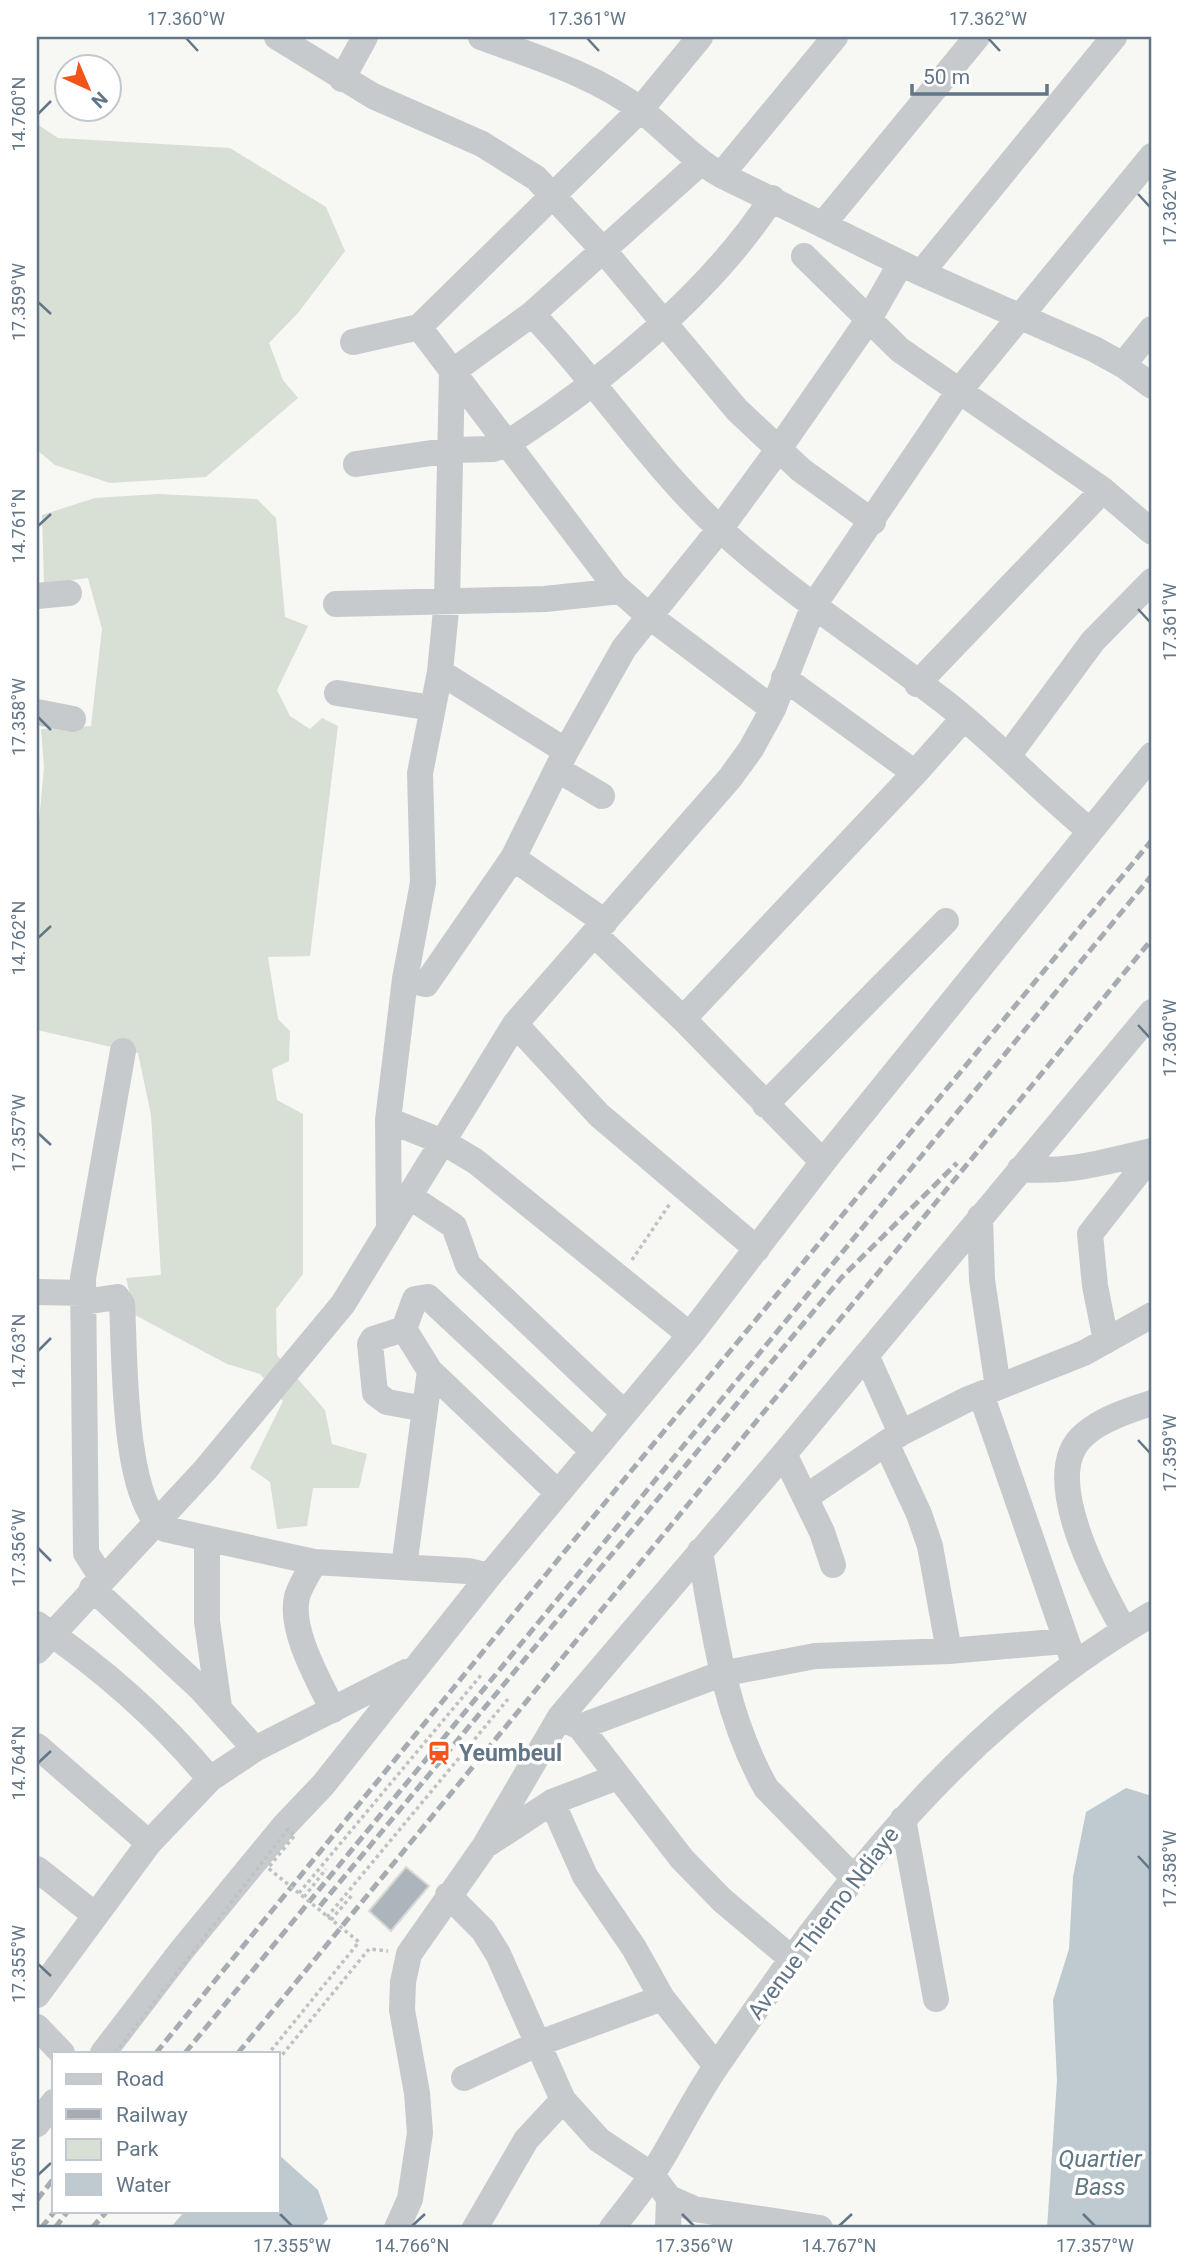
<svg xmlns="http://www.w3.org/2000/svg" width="1189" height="2265" font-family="Roboto,sans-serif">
	<rect width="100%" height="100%" fill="#f7f7f3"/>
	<path fill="#d8dfd4" d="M 37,124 L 58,138 L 230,148 L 326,207 L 345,251 L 298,313 L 269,343 L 283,380 L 298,398 L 206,477 L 110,483 L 55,465 L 37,450 Z
		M 158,494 L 257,499 L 276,518 L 285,617 L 308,626 L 277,690 L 290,716 L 310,729 L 322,718 L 338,726 L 310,956 L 268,957 L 278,1019 L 290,1031 L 289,1061 L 272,1069 L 277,1100 L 303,1114 L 303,1274 L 276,1309 L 277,1355 L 325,1410 L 332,1444 L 367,1454 L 359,1488 L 313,1488 L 307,1526 L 277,1529 L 270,1482 L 250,1468 L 283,1401 L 260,1374 L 227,1364 L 135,1315 L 126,1278 L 161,1275 L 151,1115 L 138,1053 L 37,1030 L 37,823 L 39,822 L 44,767 L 41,729 L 91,726 L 102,629 L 88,578 L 44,584 L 42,515 L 95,498 Z"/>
	<path fill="#bfcad0" d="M 1126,1788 L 1152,1796 L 1152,2228 L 1047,2228 L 1057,2080 L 1053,2000 L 1069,1949 L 1073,1877 L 1086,1812 Z
		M 278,2154 L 318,2190 L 328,2219 L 320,2228 L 170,2228 L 185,2211 L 278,2211 Z"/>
	<path fill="#acb5bb" stroke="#d8d8d6" stroke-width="2" d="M 406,1867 L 429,1886 L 391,1931 L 369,1911 Z"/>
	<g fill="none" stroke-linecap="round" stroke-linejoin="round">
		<path stroke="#bfc2c4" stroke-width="3.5" stroke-dasharray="3.5 3.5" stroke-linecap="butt" d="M 632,1260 L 671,1202
			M 299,1893 L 482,1674
			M 304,1897 L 326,1869
			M 327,1917 L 508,1699
			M 331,1920 L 353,1894
			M 278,2060 L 369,1949 L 388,1951"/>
		<path stroke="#c6cacd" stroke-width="26" d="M 277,37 L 373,96 L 482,144 L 536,178 L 604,251 L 737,410 L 801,470 L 873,522
			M 481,37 C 535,57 595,75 642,111 C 669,132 691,158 721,175 L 921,273 L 1094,349 L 1123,365 L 1152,386
			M 342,79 L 365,37
			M 721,175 L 835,37
			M 824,223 L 977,37
			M 804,256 L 900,350 L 1103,490 L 1152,532
			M 921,273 L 1114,37
			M 532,314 C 598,382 650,464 720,529 C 791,595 875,647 951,707 C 999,746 1042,791 1089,830
			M 419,327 L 615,586 L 649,616 L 773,709
			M 353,342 L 419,327 L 640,110 L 700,37
			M 1123,365 L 1152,329
			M 356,464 L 452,450 L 493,449 L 506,444 C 599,385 713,291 772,198
			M 37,596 L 69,593
			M 336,604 L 545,599 L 620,591
			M 440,672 L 566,751
			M 784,678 L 915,773
			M 917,684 L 1103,490
			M 337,693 L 432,708
			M 37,712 L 73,719
			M 1008,756 L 1093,641 L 1152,581
			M 557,769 L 602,796
			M 513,858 L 605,922
			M 594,934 L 683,1019 L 823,1162
			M 405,979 L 426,984 L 513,858 L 566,751 L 624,648 L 720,529 L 778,450 L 869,319 L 901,263
			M 683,1019 L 915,773 L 964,718
			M 515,1024 L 599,1115 L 757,1249
			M 765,1105 L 946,921
			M 388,1120 L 443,1142 L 475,1161 L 690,1335
			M 1020,1169 C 1073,1173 1102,1162 1152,1151
			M 409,1196 L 454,1226 L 468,1265 L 624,1413
			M 980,1217 L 982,1280 L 998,1387
			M 389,1228 L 388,1120 L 405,979 L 423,883 L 420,773 L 440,672 L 447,600 L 452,372 L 532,314 L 700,163
			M 37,1292 L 83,1293
			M 84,1302 L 117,1297 L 122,1304 C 125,1354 122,1503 165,1529 L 314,1562 L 468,1571 L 489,1576
			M 404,1329 L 373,1339 L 370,1344 L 375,1393 L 387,1402 L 425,1409
			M 1106,1341 L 1095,1286 L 1090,1234 L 1152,1155
			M 866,1355 L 901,1433
			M 981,1394 L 1072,1657
			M 886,1443 L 919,1514 L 930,1546 L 949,1651
			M 784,1454 L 822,1532 L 833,1565
			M 558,1493 L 430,1371 L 404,1329 L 415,1299 L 428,1297 L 592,1450
			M 806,1497 L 901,1433 L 966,1400 L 1084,1353 L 1152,1315
			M 207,1539 L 207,1621 L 219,1707
			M 700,1551 C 714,1632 725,1715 766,1788 L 853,1877
			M 314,1562 C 309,1573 300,1585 297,1597 C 289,1630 319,1681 333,1710
			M 404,1567 L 430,1371
			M 102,1578 L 86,1553 L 83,1278 L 123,1051
			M 92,1588 L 201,1689 L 255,1749
			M 37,1624 C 101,1667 160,1719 210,1779
			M 1124,1630 C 1101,1589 1037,1475 1084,1435 C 1101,1419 1130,1410 1152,1403
			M 37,1651 L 205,1470 L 343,1304 L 515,1024 L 730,778 L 751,749 L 773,709 L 814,605 L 930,434 L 959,391 L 1152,156
			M 560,1717 L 580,1727 L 721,1674 L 815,1656 L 949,1651 L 1065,1641
			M 580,1727 L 682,1859 L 722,1900 L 792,1959
			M 37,1746 L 149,1843
			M 552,1802 L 585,1876 L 634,1948 L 662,1998 L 716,2066
			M 903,1819 L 936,1999
			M 488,1844 L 552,1802 L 617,1777
			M 37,1869 L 95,1915
			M 448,1895 L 483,1930 L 498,1954 L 563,2100 L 599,2140 L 652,2175 L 669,2198 L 668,2228
			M 37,1995 L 149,1843 L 210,1779 L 255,1749 L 406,1672
			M 37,2027 L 62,2053
			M 103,2053 L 182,1950 L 284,1826 L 323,1785 L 489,1576 L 690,1335 L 830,1153 L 1152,755
			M 464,2078 L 537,2044 L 662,1998
			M 37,2124 L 54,2102
			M 669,2198 L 694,2209 L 820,2228
			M 397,2228 L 410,2199 L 420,2133 L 417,2093 L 402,2010 L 403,1982 L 409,1954 L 484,1847 L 560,1717 L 784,1454 L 1152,1012
			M 475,2228 L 526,2140 L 563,2100
			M 612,2228 C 626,2210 641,2192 653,2173 C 676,2137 694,2098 718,2064 C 841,1885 961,1724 1152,1614"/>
		<path stroke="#a6acb2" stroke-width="5" stroke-dasharray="10 5" stroke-linecap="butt" d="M 320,1906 L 842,1277 L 957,1163
			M 156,2053 L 561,1556 L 1152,840
			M 185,2053 L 1152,875
			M 238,2053 L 1152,939
			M 37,2200 L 54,2178
			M 41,2228 L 55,2211
			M 55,2228 L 68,2211
			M 92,2228 L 107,2211"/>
		<path stroke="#bfc2c4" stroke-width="3.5" stroke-dasharray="3.5 3.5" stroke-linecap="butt" d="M 115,2053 L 288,1829 L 295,1835 L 268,1868 L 359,1942 L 269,2053"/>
	</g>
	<path fill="none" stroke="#637687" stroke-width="2.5" d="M 186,38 L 198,51M 587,38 L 599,51M 988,38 L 1000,51M 38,114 L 51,101M 1138,194 L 1150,207M 38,302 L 51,314M 38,526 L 51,514M 1138,609 L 1150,622M 38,717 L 51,730M 38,938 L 51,926M 1138,1025 L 1150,1038M 38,1133 L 51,1145M 38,1351 L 51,1338M 1138,1440 L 1150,1453M 38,1548 L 51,1561M 38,1763 L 51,1751M 1138,1856 L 1150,1869M 38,1964 L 51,1976M 38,2175 L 51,2163M 280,2214 L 292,2226M 682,2214 L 694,2226M 1083,2214 L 1095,2226M 412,2226 L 425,2214M 839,2226 L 852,2214"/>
	<defs>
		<g id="station-bare" transform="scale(1.89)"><path d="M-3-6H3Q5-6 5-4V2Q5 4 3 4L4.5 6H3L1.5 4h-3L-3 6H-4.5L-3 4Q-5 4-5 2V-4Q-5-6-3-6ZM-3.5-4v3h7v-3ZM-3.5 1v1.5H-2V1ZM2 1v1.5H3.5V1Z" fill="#f25419" stroke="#fff" stroke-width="2.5" paint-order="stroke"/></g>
	</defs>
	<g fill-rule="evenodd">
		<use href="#station-bare" x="439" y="1753"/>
	</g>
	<g text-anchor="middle" stroke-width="7" stroke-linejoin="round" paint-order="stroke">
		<g font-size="23" font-weight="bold" fill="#637687" stroke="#fff" text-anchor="start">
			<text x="459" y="1761">Yeumbeul</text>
		</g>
		<g font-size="23" fill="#637687" stroke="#fff">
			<text transform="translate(823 1923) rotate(-53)" y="8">Avenue Thierno Ndiaye</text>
		</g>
		<g font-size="24" font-style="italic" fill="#5f7883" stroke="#fff">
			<text x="1100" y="2167">Quartier<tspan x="1100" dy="28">Bass</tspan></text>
		</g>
	</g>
	<rect width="1189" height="2265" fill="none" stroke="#ffffff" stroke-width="77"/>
	<rect x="52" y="2052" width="228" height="161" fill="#ffffff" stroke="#c1c8cf" stroke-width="2"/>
	<rect x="66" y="2074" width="35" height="10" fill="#c6cacd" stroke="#c1c8cf" stroke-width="2"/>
	<text x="116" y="2086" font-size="21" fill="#637687">Road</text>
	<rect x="66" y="2109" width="35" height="10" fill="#a6acb2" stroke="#c1c8cf" stroke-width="2"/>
	<text x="116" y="2122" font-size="21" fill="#637687">Railway</text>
	<rect x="66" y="2139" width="35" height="21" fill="#d8dfd4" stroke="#c1c8cf" stroke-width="2"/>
	<text x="116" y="2156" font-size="21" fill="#637687">Park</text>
	<rect x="66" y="2174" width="35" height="21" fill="#bfcad0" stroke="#c1c8cf" stroke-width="2"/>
	<text x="116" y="2192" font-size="21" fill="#637687">Water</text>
	<g transform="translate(88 88) rotate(136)"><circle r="33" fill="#ffffff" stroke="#c1c8cf" stroke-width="2"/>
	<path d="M0-5L12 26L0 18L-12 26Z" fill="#f25419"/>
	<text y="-10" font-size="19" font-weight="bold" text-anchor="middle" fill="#637687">N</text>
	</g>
	<path d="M912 84v10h135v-10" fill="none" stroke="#637687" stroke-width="3.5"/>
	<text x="923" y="84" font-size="21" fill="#637687" stroke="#ffffff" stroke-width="5" paint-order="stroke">50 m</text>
	<rect x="38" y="38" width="1112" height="2188" fill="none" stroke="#637687" stroke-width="2.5"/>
	<g font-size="18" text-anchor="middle" fill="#637687">
		<text x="186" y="25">17.360°W</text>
		<text x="587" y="25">17.361°W</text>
		<text x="988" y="25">17.362°W</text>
		<text transform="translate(19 114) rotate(-90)" y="6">14.760°N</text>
		<text transform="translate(1170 207) rotate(-90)" y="6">17.362°W</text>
		<text transform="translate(19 302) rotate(-90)" y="6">17.359°W</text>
		<text transform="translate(19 526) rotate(-90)" y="6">14.761°N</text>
		<text transform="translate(1170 622) rotate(-90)" y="6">17.361°W</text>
		<text transform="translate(19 717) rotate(-90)" y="6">17.358°W</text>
		<text transform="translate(19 938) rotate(-90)" y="6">14.762°N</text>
		<text transform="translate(1170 1038) rotate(-90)" y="6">17.360°W</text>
		<text transform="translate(19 1133) rotate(-90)" y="6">17.357°W</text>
		<text transform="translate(19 1351) rotate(-90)" y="6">14.763°N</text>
		<text transform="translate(1170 1453) rotate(-90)" y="6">17.359°W</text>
		<text transform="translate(19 1548) rotate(-90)" y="6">17.356°W</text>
		<text transform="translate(19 1763) rotate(-90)" y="6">14.764°N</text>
		<text transform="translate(1170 1869) rotate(-90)" y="6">17.358°W</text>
		<text transform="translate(19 1964) rotate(-90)" y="6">17.355°W</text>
		<text transform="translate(19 2175) rotate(-90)" y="6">14.765°N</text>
		<text x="292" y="2252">17.355°W</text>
		<text x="412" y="2252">14.766°N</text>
		<text x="694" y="2252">17.356°W</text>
		<text x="839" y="2252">14.767°N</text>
		<text x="1095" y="2252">17.357°W</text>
	</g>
</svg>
